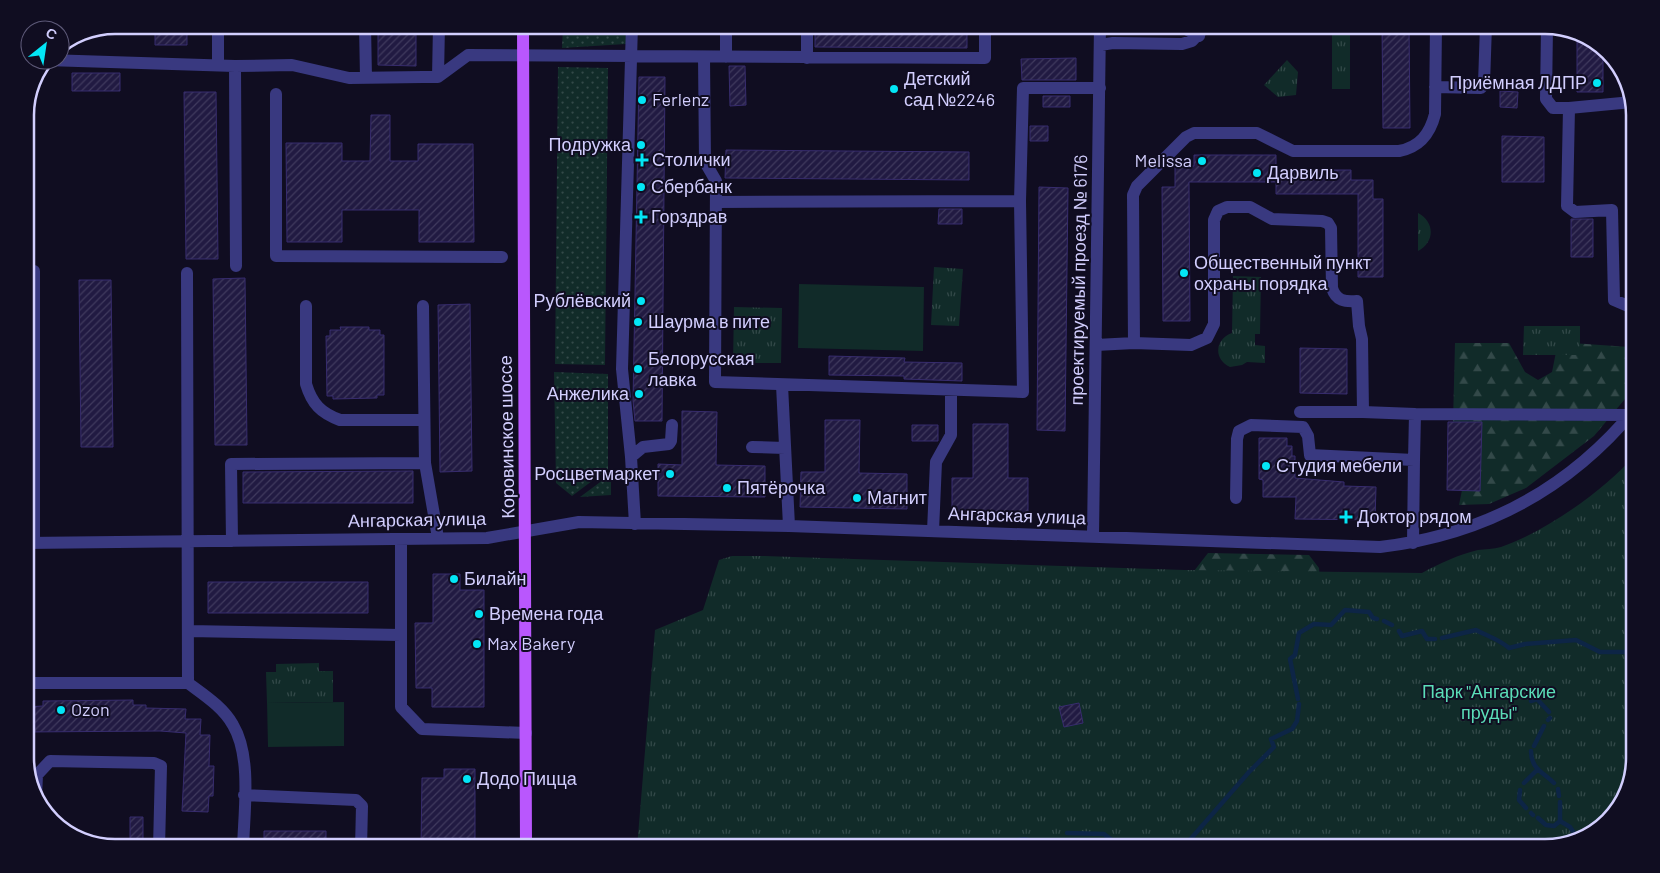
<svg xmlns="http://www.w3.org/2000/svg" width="1660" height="873" font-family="Barlow,sans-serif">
	<defs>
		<pattern id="grass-dots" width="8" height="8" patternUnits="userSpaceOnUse" patternTransform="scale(1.25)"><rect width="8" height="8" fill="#112b29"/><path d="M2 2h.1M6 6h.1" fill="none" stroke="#334949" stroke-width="1.8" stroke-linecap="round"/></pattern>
		<pattern id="forest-firs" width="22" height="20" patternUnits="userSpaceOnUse" patternTransform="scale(1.25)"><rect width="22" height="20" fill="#112b29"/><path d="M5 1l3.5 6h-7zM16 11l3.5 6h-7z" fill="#334949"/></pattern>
		<pattern id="park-tufts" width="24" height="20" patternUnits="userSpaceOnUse" patternTransform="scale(1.25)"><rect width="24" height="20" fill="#112b29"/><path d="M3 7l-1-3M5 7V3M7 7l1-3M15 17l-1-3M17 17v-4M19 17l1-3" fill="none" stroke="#334949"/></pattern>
		<pattern id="building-hatch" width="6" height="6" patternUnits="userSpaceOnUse" patternTransform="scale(1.25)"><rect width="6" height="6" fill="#211a42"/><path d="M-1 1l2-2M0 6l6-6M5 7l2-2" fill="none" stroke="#403a5e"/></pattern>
	</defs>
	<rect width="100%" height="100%" fill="#100d21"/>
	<path fill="url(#grass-dots)" d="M 563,25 L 626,25 L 626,44 L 562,48 Z
		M 558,67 L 608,68 L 605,365 L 555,364 Z
		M 554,372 L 608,374 L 608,469 L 572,496 L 556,483 Z
		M 611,474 L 611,495 L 580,497 Z"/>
	<path fill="url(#forest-firs)" d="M 1558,342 L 1629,347 L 1635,355 L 1635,387 L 1594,436 L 1526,488 L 1489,504 L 1459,505 L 1462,490 L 1480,490 L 1482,423 L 1453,422 L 1455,343 L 1509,343 L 1525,372 L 1538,380 L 1552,372 Z
		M 1208,553 L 1309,555 L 1319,568 L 1320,579 L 1194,571 Z"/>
	<path fill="url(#park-tufts)" d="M 1332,25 L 1350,25 L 1350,89 L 1332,89 Z
		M 1287,60 L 1298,72 L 1296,95 L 1278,97 L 1264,85 Z
		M 1418,213 C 1435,222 1435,242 1418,251 Z
		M 934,267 L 963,269 L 959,326 L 931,325 Z
		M 1233,276 L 1261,277 L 1260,334 L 1255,334 L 1255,345 L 1265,346 L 1265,363 L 1247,362 L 1242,365 L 1230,367 C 1213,359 1215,339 1232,333 Z
		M 734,307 L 782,308 L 781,363 L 733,363 Z
		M 1524,326 L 1580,326 L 1580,355 L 1523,355 Z
		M 1635,455 L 1635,759 L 1626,798 L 1595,833 L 1546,848 L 637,848 L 655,630 L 703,610 L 719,560 L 732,556 L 764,556 L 1185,570 L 1422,573 C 1440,563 1458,555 1478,550 C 1485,549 1494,549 1501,547 C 1545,532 1605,490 1635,455 Z
		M 319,663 L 319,671 L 333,671 L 333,702 L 267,703 L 266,672 L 276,672 L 276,664 Z"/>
	<path fill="#112b29" d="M 799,284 L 924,287 L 923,351 L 798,348 Z
		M 344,702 L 344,746 L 268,747 L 267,703 Z"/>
	<path fill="#0d2546" d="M 1025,837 L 1039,840 L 1050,848 L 997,848 L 1016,838 Z"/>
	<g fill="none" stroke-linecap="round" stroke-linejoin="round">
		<path stroke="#0d2546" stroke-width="4.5" d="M 1384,621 L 1392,625
			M 1399,631 L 1402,636 L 1422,631 L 1427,639 L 1435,639
			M 1442,638 L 1476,630 C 1489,637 1497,638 1509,648 L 1525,644 L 1576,640 L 1600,652 L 1635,652
			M 1298,699 L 1290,659 L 1295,655 L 1299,633 L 1314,624 L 1331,625 L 1345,610 L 1369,612 L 1373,618 L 1377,619
			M 1531,701 L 1537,699 L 1549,712
			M 1548,720 L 1550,718
			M 1534,746 L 1544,726
			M 1531,751 C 1531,769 1543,772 1554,783
			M 1524,783 L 1537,770
			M 1558,789 L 1559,796
			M 1520,790 L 1519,800 L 1526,808
			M 1531,813 L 1533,815
			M 1538,818 L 1546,825 L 1554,826 L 1560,821
			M 1560,821 L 1570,827 L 1576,836 L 1573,840
			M 1560,821 L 1560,802
			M 1067,833 L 1104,834 L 1122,848
			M 1187,848 L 1188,842 L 1249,772 L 1274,747 L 1271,739 L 1292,729 L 1297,721 L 1299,704"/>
	</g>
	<path fill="url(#building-hatch)" stroke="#372c6e" d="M 155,25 L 187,25 L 187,45 L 155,45 Z
		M 378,25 L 416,25 L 416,66 L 378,65 Z
		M 815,25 L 967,25 L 967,48 L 815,47 Z
		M 1382,25 L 1409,25 L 1410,128 L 1383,128 Z
		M 1577,32 L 1585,34 L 1603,50 L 1603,92 L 1577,92 Z
		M 1076,58 L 1076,80 L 1022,80 L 1021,59 Z
		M 729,66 L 745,66 L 746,105 L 730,106 Z
		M 72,73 L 120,73 L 120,91 L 72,91 Z
		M 639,77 L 665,77 L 662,421 L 635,421 L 633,401 Z
		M 1500,91 L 1518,92 L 1517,108 L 1500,107 Z
		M 184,92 L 216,92 L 218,259 L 186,259 Z
		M 1043,96 L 1070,96 L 1070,107 L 1043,107 Z
		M 371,115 L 390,115 L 390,161 L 418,161 L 418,144 L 473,144 L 474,242 L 419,242 L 419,210 L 342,210 L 342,242 L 287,242 L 286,143 L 342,143 L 342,161 L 370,161 Z
		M 1030,126 L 1048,126 L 1048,141 L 1030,141 Z
		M 1502,136 L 1544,137 L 1544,182 L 1502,182 Z
		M 726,150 L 969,152 L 969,180 L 725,178 Z
		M 1194,155 L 1276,155 L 1276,170 L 1351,170 L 1351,180 L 1373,180 L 1373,199 L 1383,199 L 1383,277 L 1358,277 L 1358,194 L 1276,194 L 1276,182 L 1189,182 L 1190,321 L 1163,321 L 1162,187 L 1175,187 L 1175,166 L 1194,166 Z
		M 1039,187 L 1068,188 L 1065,431 L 1037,430 Z
		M 939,209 L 962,209 L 962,224 L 938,224 Z
		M 1571,219 L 1593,219 L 1593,257 L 1571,257 Z
		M 245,278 L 247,445 L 215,445 L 213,279 Z
		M 79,280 L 111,280 L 113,447 L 81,447 Z
		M 470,304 L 472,471 L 440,472 L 438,305 Z
		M 340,327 L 369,327 L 369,330 L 380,330 L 380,335 L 384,335 L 384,395 L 377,395 L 377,398 L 333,399 L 333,396 L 327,396 L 326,336 L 330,336 L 330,330 L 341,330 Z
		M 1300,348 L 1347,349 L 1347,394 L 1300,393 Z
		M 829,356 L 905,358 L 904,362 L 962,363 L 962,381 L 904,379 L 904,376 L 829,375 Z
		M 682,411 L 717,412 L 716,465 L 765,466 L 765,497 L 658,496 L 658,464 L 682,465 Z
		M 825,420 L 860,420 L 859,473 L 907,474 L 907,509 L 800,507 L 801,472 L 825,472 Z
		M 1448,422 L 1482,422 L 1480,491 L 1447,490 Z
		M 973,424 L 1008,424 L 1008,478 L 1028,478 L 1028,514 L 952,514 L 952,478 L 973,478 Z
		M 912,425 L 938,425 L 938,441 L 912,441 Z
		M 1259,438 L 1287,438 L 1287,446 L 1292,446 L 1292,456 L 1295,456 L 1295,478 L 1344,482 L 1344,486 L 1376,487 L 1375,520 L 1295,519 L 1296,497 L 1263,497 L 1263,480 L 1259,479 Z
		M 413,471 L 413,503 L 243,503 L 243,472 Z
		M 433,574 L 460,574 L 460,590 L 484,590 L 484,707 L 432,707 L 432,688 L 416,688 L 415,623 L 433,623 Z
		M 208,582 L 368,582 L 368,613 L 208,613 Z
		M 133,700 L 133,705 L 146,705 L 146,708 L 186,709 L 185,719 L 201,719 L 200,735 L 210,735 L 209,766 L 214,766 L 213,796 L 209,796 L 208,812 L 182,811 L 186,733 L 160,731 L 25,732 L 25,707 L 43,706 L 43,701 Z
		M 1079,703 L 1083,723 L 1064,727 L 1059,707 Z
		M 444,769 L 475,769 L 475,848 L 434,848 L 434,846 L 421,846 L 422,778 L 444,778 Z
		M 130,817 L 143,817 L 143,848 L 130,848 Z
		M 264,831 L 326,831 L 326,848 L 264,848 Z"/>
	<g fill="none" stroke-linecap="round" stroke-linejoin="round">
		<path stroke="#393980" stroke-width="12" d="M 365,25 L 366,78
			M 632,25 L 622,369 L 631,457 L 635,524
			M 726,25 L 726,57
			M 1178,25 L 1199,36
			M 1491,25 L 1495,27 L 1547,27 L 1546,99 L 1553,108 L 1569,108 L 1567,206 L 1575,212 L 1612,210 L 1614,300 L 1635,309
			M 1359,29 L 1359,25
			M 1100,45 L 1113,43 L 1182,44 L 1192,41 L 1207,25
			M 704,57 L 705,162 L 716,181 L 715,382 L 1023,392 L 1020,201 L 716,202
			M 807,58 L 807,25
			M 47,60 L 235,66 L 292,65 L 349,78 L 423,77 L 438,77 L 468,55 L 985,58 L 985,25
			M 218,65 L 218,25
			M 235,66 L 236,266
			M 438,77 L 439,25
			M 1435,87 L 1481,88 L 1484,84 L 1486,25
			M 1628,88 L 1628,102
			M 276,94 L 276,256 L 502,257
			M 1569,108 L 1632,102
			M 1020,201 L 1023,88 L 1100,88
			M 34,271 L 34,543
			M 187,273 L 188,683 C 204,695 223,707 233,725 C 252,757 244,812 243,848
			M 306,306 L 306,384 C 312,404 321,413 340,420 L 424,420
			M 1134,343 L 1133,195 L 1137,186 L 1186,137 L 1194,133 L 1257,133 L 1293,151 L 1399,151 C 1420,147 1430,134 1435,114 L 1436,25
			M 1096,345 L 1134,343 L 1191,345 L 1207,338 L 1214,324 L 1214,220 L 1218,211 L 1227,207 L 1250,207 L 1272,219 L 1322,221 L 1328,223 L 1331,228 L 1332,288 C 1336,301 1345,302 1357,301 L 1359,326 L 1362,339 L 1363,412 L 1415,414 L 1414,460
			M 782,385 L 789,526
			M 1300,412 L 1363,412
			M 1415,414 L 1630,415
			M 752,447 L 785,448
			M 631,457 L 643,447 L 669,444 L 671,441 L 672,425
			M 425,463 L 438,538
			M 1236,498 L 1237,439 L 1239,431 L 1251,425 L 1303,427 L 1308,436 L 1310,455 L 1414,460 L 1413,543
			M 933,531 L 936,462 L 951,435 L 951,390
			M 1093,536 L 1100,25
			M 401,539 L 401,707 L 422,729 L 526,733
			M 232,541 L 231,464 L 425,463 L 423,306
			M 25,543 L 487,538 L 579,522 L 789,526 L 1380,547 C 1483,535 1569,489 1635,409
			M 189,631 L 401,635
			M 25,683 L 188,683
			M 244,795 L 356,800 L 362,806 L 361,848
			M 36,797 L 37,775 L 50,761 L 154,763 L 161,766 L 159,848"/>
		<path stroke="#b957fd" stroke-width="12" d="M 523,25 L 526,848"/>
	</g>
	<g fill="#03e6f6" stroke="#100d21" stroke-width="2">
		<circle cx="1597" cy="83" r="5"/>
		<circle cx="894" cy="89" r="5"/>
		<circle cx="642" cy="100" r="5"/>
		<circle cx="641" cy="145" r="5"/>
		<path d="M639.5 152.5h5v5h5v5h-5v5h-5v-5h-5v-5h5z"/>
		<circle cx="1202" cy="161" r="5"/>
		<circle cx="1257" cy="173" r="5"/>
		<circle cx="641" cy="187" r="5"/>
		<path d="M638.5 209.5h5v5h5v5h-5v5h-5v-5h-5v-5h5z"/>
		<circle cx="1184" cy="273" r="5"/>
		<circle cx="641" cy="301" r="5"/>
		<circle cx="638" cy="322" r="5"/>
		<circle cx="638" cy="369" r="5"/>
		<circle cx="639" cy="394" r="5"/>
		<circle cx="1266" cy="466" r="5"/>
		<circle cx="670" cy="474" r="5"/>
		<circle cx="727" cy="488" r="5"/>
		<circle cx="857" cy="498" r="5"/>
		<path d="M1343.5 509.5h5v5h5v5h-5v5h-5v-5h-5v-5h5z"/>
		<circle cx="454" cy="579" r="5"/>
		<circle cx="479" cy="614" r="5"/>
		<circle cx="477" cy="644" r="5"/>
		<circle cx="61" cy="710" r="5"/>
		<circle cx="467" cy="779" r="5"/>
	</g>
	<g text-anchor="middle" stroke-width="4" stroke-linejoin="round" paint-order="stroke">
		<g font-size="18" fill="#d2cefe" stroke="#100d21" text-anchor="start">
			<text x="904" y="85">Детский<tspan x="904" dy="21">сад №2246</tspan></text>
			<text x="1587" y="89" text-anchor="end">Приёмная ЛДПР</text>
			<text x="652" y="106">Ferlenz</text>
			<text x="631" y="151" text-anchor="end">Подружка</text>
			<text x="652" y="166">Столички</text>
			<text x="1192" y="167" text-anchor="end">Melissa</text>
			<text x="1267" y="179">Дарвиль</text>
			<text x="651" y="193">Сбербанк</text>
			<text x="651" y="223">Горздрав</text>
			<text x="1194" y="269">Общественный пункт<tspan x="1194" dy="21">охраны порядка</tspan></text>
			<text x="631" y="307" text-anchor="end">Рублёвский</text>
			<text x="648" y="328">Шаурма в пите</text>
			<text x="648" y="365">Белорусская<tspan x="648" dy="21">лавка</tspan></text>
			<text x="629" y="400" text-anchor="end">Анжелика</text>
			<text x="1276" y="472">Студия мебели</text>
			<text x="660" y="480" text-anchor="end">Росцветмаркет</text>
			<text x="737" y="494">Пятёрочка</text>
			<text x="867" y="504">Магнит</text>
			<text x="1357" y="523">Доктор рядом</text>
			<text x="464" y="585">Билайн</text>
			<text x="489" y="620">Времена года</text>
			<text x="487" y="650">Max Bakery</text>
			<text x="71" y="716">Ozon</text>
			<text x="477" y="785">Додо Пицца</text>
		</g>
		<g font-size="18" fill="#d2cefe" stroke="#100d21">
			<text transform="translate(1079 280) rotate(-89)" y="6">проектируемый проезд № 6176</text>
			<text transform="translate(507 437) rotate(-91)" y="6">Коровинское шоссе</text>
			<text transform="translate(1017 516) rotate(2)" y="6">Ангарская улица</text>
			<text transform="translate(417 520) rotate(-1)" y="6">Ангарская улица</text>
		</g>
		<g font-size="18" fill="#5bddb8" stroke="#100d21">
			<text x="1489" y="698">Парк "Ангарские<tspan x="1489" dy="21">пруды"</tspan></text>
		</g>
	</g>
	<path d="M0 0H1660V873H0ZM115 34H1545A81 81 0 0 1 1626 115V758A81 81 0 0 1 1545 839H115A81 81 0 0 1 34 758V115A81 81 0 0 1 115 34Z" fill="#100d21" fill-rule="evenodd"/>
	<path fill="none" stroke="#d2cefe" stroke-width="2.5" d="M115 34H1545A81 81 0 0 1 1626 115V758A81 81 0 0 1 1545 839H115A81 81 0 0 1 34 758V115A81 81 0 0 1 115 34Z"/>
	<g transform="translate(45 45) rotate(30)"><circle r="24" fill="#100d21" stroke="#5e5a79"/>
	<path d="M0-4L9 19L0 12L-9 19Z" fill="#03e6f6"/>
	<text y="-8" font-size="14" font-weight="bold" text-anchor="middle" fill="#d2cefe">С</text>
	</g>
</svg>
